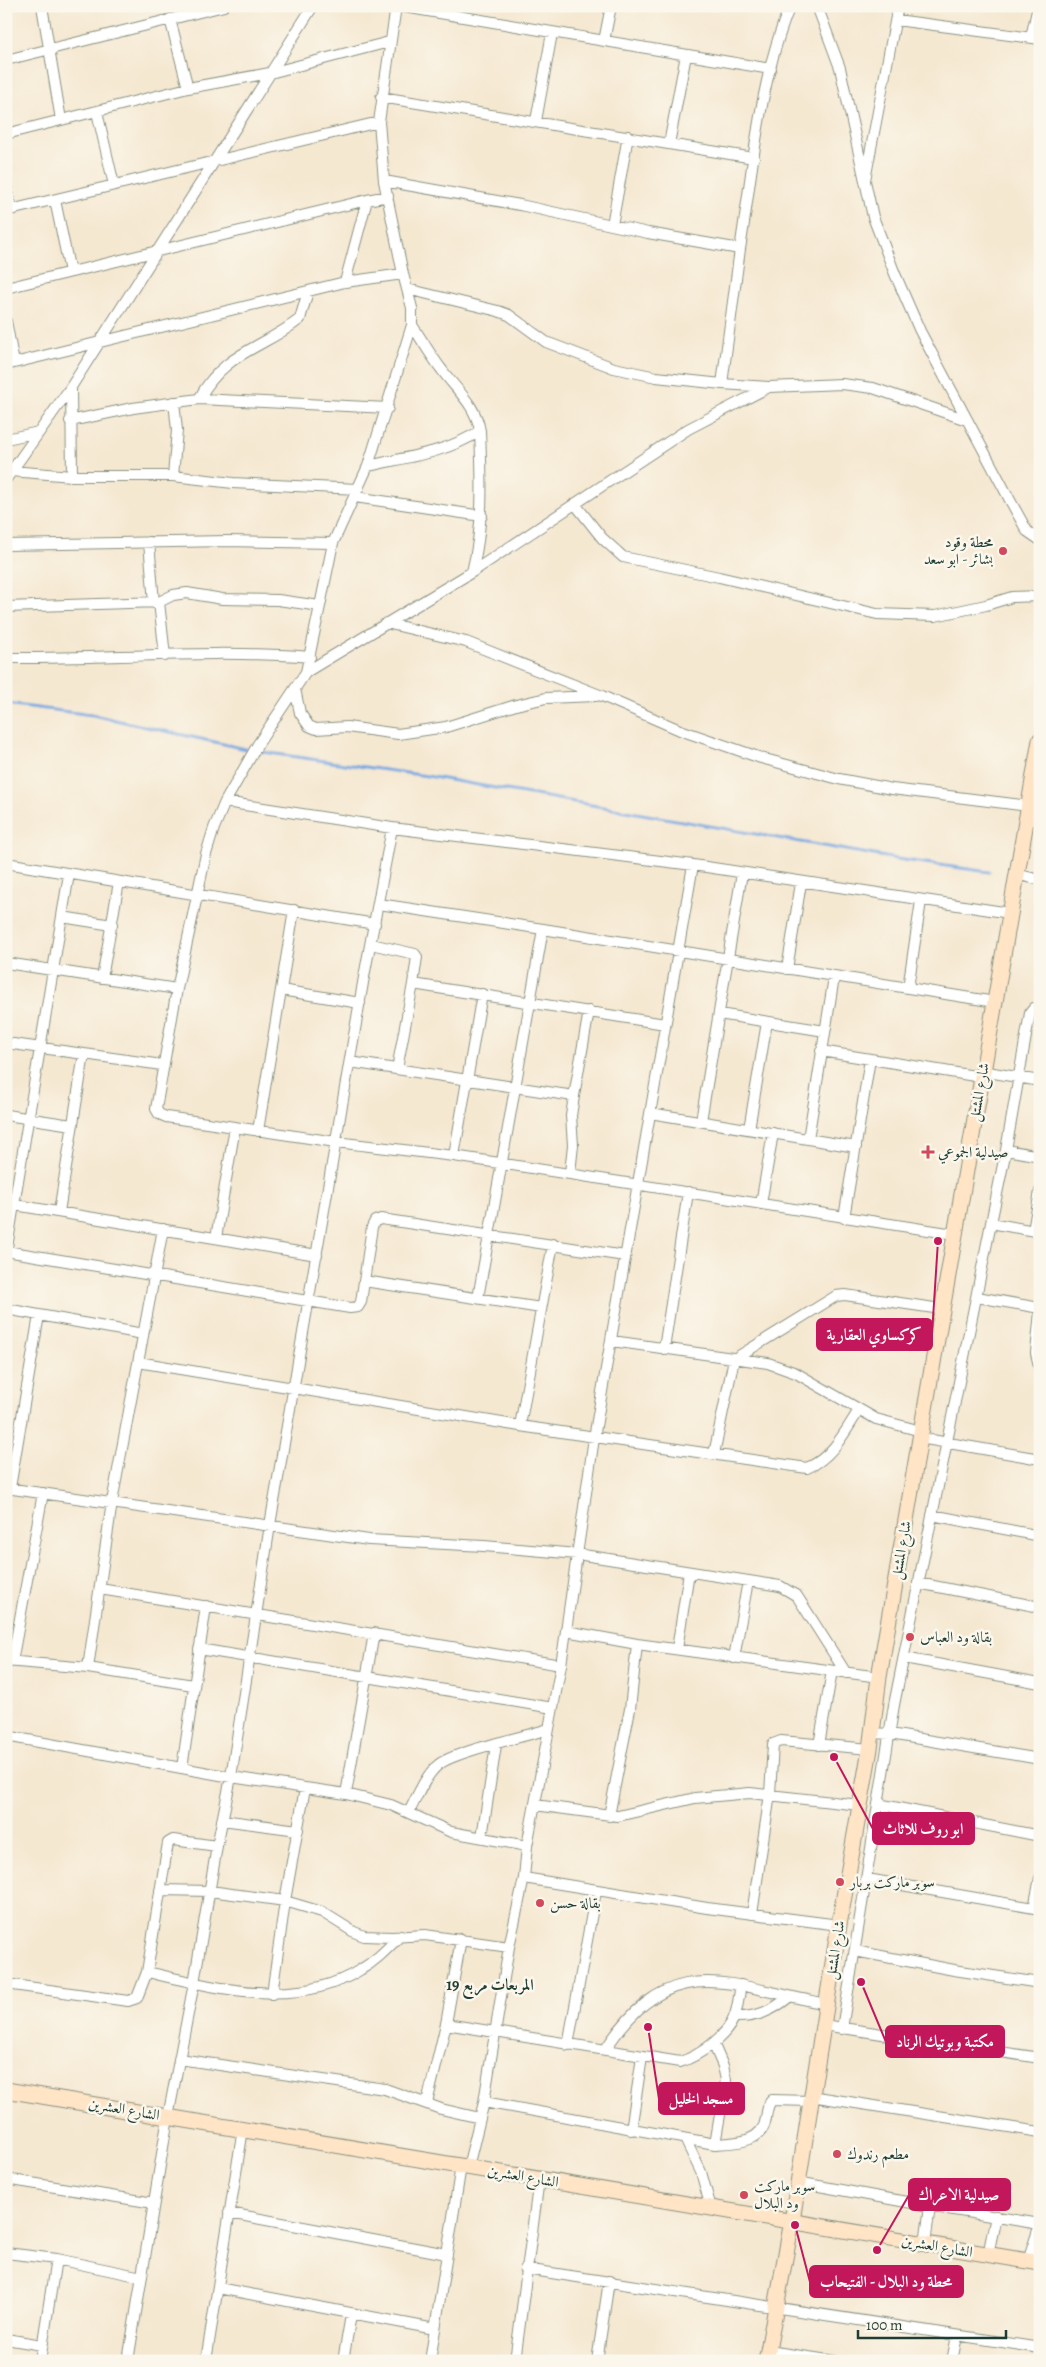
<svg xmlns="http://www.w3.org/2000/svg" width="1046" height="2367" font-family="Alegreya,Amiri,serif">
	<rect width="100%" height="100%" fill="#fbf7ec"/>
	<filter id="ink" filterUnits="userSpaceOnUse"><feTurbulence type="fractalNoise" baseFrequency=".02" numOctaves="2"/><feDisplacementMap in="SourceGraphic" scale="10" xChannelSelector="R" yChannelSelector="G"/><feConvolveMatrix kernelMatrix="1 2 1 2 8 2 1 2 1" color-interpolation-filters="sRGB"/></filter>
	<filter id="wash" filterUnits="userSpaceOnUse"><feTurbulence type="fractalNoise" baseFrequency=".0096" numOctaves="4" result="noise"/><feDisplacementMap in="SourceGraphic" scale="20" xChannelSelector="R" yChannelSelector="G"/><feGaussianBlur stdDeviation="1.12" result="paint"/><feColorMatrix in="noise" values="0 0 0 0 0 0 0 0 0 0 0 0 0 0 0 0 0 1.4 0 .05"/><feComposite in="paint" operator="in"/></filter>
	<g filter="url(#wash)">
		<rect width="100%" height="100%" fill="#f5e8d1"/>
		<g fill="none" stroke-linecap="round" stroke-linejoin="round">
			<path stroke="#77a7e1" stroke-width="3" d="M 6,704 L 93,715 L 246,749
				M 263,752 L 427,776 L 897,859 L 989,872"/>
		</g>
	</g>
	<g filter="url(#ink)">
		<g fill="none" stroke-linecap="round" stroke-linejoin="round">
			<g stroke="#8a9282" stroke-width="12">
				<path id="street" d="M 42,6 L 61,120
					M 398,6 L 771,69
					M 817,6 L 840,68 L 873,217 L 895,274 L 920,331 L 1011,502 L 1027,531 L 1040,540
					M 170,19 L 188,88
					M 896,20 L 1040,39
					M 1031,37 L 1038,6
					M 604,41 L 611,6
					M 6,60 L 224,6
					M 381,97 L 754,158
					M 97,112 L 114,185
					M 536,121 L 552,33
					M 6,134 L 188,88 L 270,73 L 389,42
					M 669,144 L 686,55
					M 865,180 L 898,6
					M 384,181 L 520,205 L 648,233 L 740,249 C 753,170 759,81 790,6
					M 6,184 L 12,209
					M 55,200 L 70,272
					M 6,211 L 379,122
					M 612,225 L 628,136
					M 345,282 L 367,200 L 388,196
					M 6,288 L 367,200
					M 407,289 L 498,311 L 509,315 L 546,342 L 614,368 L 656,377 L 722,384 L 769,387 L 842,384 L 873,388 L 967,420
					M 6,321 L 14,363
					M 412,325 C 422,340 431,356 442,370 C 457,391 476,405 480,431 C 482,479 484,525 472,572
					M 6,365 L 345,282 L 403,274
					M 722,384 L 740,249
					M 71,388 L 72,476
					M 199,399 C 224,352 262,349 300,319 L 308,291
					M 70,421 L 133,408 L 199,399 L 388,408
					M 6,439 L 39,432
					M 368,466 C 407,457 446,453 480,431
					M 11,471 L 72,476 L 173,476 L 233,483 L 358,489
					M 173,476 L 177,430 L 174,402
					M 6,479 L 71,387 L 313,6
					M 355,497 L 482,516
					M 575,504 L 602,538 L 623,557 L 719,577 L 877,614 L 935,616 L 986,605 L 1012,597 L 1040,596
					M 149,542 L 154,603
					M 6,545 L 228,541 L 333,543
					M 159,602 L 173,595 L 187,593 L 222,599 L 278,600 L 320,606 L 306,672 L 258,744 L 225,802 L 214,828 L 206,854 L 177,989 L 156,1109 L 159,1114 L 166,1117 L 336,1142 L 454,1156 L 954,1234
					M 320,606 L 333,543 L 368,466 L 412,325 L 412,308 L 403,274 L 384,181 L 379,122 L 396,6
					M 6,607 L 159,602 L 165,656
					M 386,623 L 466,642 L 602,696 L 680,730 L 761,758 L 839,779 L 892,789 L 1029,806
					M 6,658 C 107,659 209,649 310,657
					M 306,672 L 472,572 L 688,429 L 769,387
					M 295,689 L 300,713 L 309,726 L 316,729 L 347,727 L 398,734 L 446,727 L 516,705 L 546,698 L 596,696
					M 225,802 L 392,828 L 693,865 L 1010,913
					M 6,863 L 375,924
					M 1016,874 L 1040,880
					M 379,904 L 543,929
					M 62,917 L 112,925
					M 371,944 L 415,954 L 417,957 L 413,984 L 665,1024
					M 6,963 L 177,989
					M 787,969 L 801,883
					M 102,978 L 119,882
					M 908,988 L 921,901
					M 281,990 L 360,1003
					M 1040,1009 L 1034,1008 L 1030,1013 L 1006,1150 L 1040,1156
					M 719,1014 L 825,1031
					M 6,1043 L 162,1065
					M 821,1051 L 981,1077
					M 350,1062 L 574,1096 L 571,1116 L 573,1145 L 570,1173
					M 397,1069 L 413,984
					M 982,1071 L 1040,1081
					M 574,1096 L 589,1011
					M 650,1113 L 856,1147
					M 6,1115 L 72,1125
					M 701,1121 L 742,873
					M 749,1129 L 767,1022
					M 258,1131 L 294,910
					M 808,1139 L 834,977
					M 454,1156 L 482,994
					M 761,1204 L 773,1133
					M 15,1205 L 317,1255
					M 59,1212 L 84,1054
					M 844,1218 L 870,1059
					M 991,1223 L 1006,1150
					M 1033,1231 L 1040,1191
					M 216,1238 L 235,1127
					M 6,1251 L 350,1308 L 358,1307 L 361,1302 L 372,1227 L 375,1221 L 381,1219 L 625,1256
					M 6,1253 L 69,874
					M 364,1281 L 541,1308
					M 977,1297 L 1040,1308
					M 478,1298 L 543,929 L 995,1002
					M 6,1309 L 143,1334
					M 1040,1311 L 1036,1353 L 1040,1371
					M 612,1341 L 768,1363 L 796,1373 L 876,1419 L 921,1431
					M 664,1349 L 688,1192
					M 138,1362 L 520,1426 L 807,1468 C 832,1458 845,1432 859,1410
					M 520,1426 L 553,1244
					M 920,1438 L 1040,1459
					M 714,1454 L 734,1359 L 836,1296 L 845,1295 L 941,1309
					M 6,1488 L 369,1540 L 484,1546 L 577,1554 L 780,1586 L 797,1596 L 846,1673
					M 10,1488 L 39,1315
					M 932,1515 L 1040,1536
					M 918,1583 L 1040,1607
					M 100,1589 L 561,1665
					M 566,1631 L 637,1644 L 879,1677
					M 199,1649 L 553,1708
					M 677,1649 L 689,1572
					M 734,1658 L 748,1581
					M 904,1658 L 1040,1683
					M 6,1661 L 88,1668 L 193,1685
					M 12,1662 L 43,1493
					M 88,1668 L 112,1502 L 163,1229
					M 872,1733 L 890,1734 L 1040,1759
					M 6,1736 L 231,1777 L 346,1794 L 391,1805 L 451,1832 L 527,1846
					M 819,1745 L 832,1671
					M 182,1768 L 206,1606
					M 346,1794 L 374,1633
					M 878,1804 L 1040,1836
					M 535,1805 L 618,1816 L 695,1798 L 750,1793 L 860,1805
					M 409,1812 C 417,1797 425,1776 438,1765 C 453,1752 526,1736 549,1729
					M 609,1816 L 630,1709 L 637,1644
					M 222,1820 L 298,1830
					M 482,1837 L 496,1745
					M 524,1878 L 707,1908 L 839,1925
					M 867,1879 L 1040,1909
					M 160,1890 L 210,1891 L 285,1901 L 322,1912 L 354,1932 L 364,1936 L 392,1937 L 425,1935 L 509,1947
					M 1034,1908 L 1040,1878
					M 752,1914 L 770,1794 L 773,1744 L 781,1741 L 870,1749
					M 855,1951 L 954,1970 L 1040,1983
					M 147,1972 C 216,1988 296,2010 360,1970 C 376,1961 388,1948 401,1935
					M 6,1984 L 128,2001 L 137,1998 L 147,1972 L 168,1843 L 173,1840 L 217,1846
					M 272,1994 L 285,1901 L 305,1788
					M 734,2017 C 756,2018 772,2011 789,1997
					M 446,2024 L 680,2062 C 699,2056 728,2036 735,2015 C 738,2006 739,1995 741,1985
					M 823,2025 L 1040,2058
					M 842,2029 L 894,1705 L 991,1223 L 1040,1232
					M 713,2043 L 723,2066 L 726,2080 L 715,2144
					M 568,2045 L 596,1891
					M 605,2050 C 672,1947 730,1987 827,2004
					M 179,2059 L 385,2089 L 441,2109 L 480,2118
					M 811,2096 L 1040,2132
					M 484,2102 L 715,2144 C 735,2143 763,2143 766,2118 C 767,2112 767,2105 772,2100 L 811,2101
					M 427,2103 L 446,2024 L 461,1939
					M 631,2130 L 642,2057
					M 685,2139 L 701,2172 L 711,2208
					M 468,2167 L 484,2102 L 509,1947 L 524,1878 L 527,1846 L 561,1665 L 594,1438 L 693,865
					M 6,2179 L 154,2203
					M 797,2182 L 923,2205 L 1040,2224
					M 229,2213 L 447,2254
					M 925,2244 L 930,2206
					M 6,2253 L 56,2259 L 142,2277
					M 988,2255 L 996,2216
					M 1028,2261 L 1040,2224
					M 525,2269 L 1040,2348
					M 218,2288 L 435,2329
					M 6,2339 L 42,2345
					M 768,2351 L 835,2361
					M 40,2361 L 56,2259
					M 128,2361 L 168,2117 L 194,1983 L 217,1846 L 231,1777 L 270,1525 L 364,977 L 392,828
					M 206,2361 L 243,2129
					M 343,2361 L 351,2315
					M 430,2361 L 461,2166
					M 515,2361 L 539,2179
					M 597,2361 L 609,2281
					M 952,2361 L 957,2336"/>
			</g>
			<g stroke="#8a9282" stroke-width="17">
				<path id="secondary" d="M 6,2090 L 1040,2263
					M 766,2361 L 792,2221 L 839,1925 L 870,1749 L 879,1677 L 1040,740"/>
			</g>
			<use href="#street" stroke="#fff" stroke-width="10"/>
			<use href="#secondary" stroke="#ffe4c6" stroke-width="15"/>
		</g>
	</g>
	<g fill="#d1495b" stroke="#fbf7ec" stroke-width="2">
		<circle cx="1003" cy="551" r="5"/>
		<path d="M925.5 1144.5h5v5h5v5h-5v5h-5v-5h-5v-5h5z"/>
		<circle cx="910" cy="1637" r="5"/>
		<circle cx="840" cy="1882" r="5"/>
		<circle cx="540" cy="1903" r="5"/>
		<circle cx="837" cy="2154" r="5"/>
		<circle cx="744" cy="2195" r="5"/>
	</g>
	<g text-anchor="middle" stroke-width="5" stroke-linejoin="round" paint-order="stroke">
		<g font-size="15" fill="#1f3d34" stroke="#fbf7ec" text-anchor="start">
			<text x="993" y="547" text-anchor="end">محطة وقود<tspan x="993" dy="17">بشائر - ابو سعد</tspan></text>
			<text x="938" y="1157">صيدلية الجموعي</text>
			<text x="920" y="1642">بقالة ود العباس</text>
			<text x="850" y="1887">سوبر ماركت بربار</text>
			<text x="550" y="1908">بقالة حسن</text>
			<text x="847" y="2159">مطعم رندوك</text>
			<text x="754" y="2191">سوبر ماركت<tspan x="754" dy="17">ود البلال</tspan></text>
		</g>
		<g font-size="15" fill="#1f3d34" stroke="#fbf7ec">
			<text transform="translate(979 1092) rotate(-80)" y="5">شارع المشتل</text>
			<text transform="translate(901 1550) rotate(-80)" y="5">شارع المشتل</text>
			<text transform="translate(835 1950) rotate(-81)" y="5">شارع المشتل</text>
			<text transform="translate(124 2109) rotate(10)" y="5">الشارع العشرين</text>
			<text transform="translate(523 2176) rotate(10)" y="5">الشارع العشرين</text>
			<text transform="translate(937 2246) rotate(10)" y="5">الشارع العشرين</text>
		</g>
		<g font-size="16" font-weight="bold" fill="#1f3d34" stroke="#fbf7ec">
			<text x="490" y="1990">المربعات مربع 19</text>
		</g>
	</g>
	<path fill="none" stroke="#c2185b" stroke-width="2" d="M938 1241L932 1334M834 1757L873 1829M861 1982L886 2042M648 2027L659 2099M877 2250L909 2195M795 2225L810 2282"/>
	<g fill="#c2185b" stroke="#fbf7ec" stroke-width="2">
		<circle cx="938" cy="1241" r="5"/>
		<circle cx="834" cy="1757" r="5"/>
		<circle cx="861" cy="1982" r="5"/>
		<circle cx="648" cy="2027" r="5"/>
		<circle cx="877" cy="2250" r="5"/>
		<circle cx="795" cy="2225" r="5"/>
	</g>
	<g fill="#c2185b" stroke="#c2185b" stroke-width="2">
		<rect x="817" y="1319" width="115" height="31" rx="5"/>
		<rect x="873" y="1813" width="101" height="31" rx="5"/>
		<rect x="886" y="2026" width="118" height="31" rx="5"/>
		<rect x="659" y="2083" width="85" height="31" rx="5"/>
		<rect x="909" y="2179" width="101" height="31" rx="5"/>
		<rect x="810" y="2266" width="153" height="31" rx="5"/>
	</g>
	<g font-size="16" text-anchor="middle" font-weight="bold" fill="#fff">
		<text x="874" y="1340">كركساوي العقارية</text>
		<text x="923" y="1834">ابو روف للاثاث</text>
		<text x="945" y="2047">مكتبة وبوتيك الرناد</text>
		<text x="701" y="2104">مسجد الخليل</text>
		<text x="959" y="2200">صيدلية الاعراك</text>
		<text x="886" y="2287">محطة ود البلال - الفتيحاب</text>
	</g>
	<rect width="1046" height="2367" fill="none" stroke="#fbf7ec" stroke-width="25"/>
	<path d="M858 2330v8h148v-8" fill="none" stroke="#1f3d34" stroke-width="2.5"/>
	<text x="866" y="2330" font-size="15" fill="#1f3d34" stroke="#fbf7ec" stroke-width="4" paint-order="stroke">100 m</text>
</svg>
